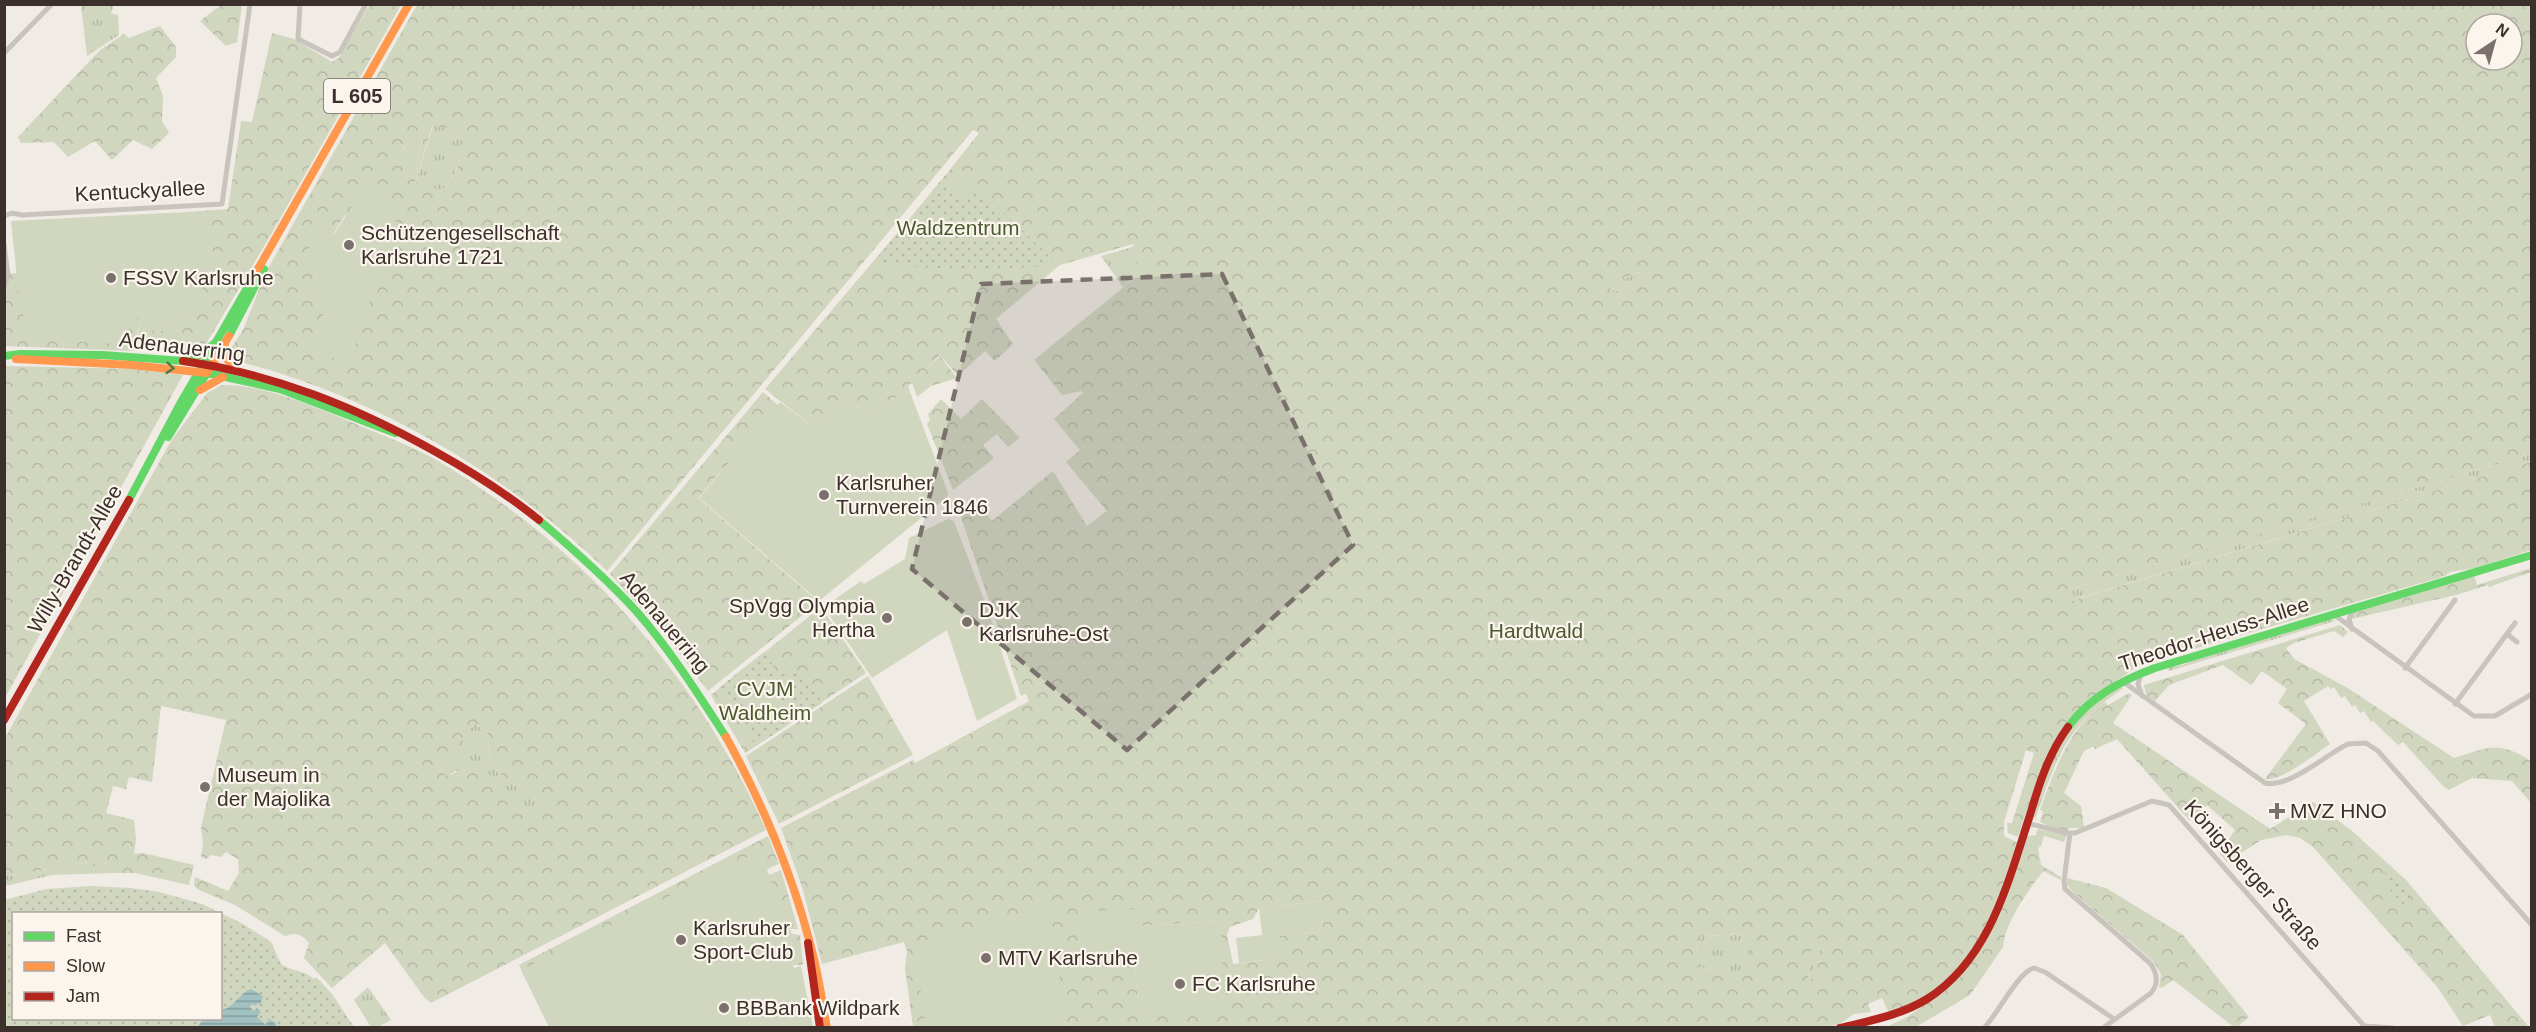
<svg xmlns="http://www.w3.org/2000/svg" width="2536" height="1032" font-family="Helvetica,sans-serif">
	<defs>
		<pattern id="grass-tufts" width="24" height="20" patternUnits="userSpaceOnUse" patternTransform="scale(1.5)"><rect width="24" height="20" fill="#d1d6bf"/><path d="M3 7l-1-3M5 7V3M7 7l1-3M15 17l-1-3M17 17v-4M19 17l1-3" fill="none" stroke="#b4b8a4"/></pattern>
		<pattern id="forest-crowns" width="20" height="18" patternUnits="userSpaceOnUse" patternTransform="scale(1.5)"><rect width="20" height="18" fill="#d1d6bf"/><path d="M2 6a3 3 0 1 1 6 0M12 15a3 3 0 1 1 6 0" fill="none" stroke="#b4b8a4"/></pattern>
		<pattern id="park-dots" width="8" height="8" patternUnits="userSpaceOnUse" patternTransform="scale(1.5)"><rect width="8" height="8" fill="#d1d6bf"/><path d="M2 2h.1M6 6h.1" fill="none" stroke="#b4b8a4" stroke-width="1.8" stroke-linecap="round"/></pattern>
		<pattern id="water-rules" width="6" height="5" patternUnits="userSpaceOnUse" patternTransform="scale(1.5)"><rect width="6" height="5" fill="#a1c2c1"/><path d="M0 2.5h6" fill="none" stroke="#849e9d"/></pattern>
	</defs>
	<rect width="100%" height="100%" fill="#f0ebe5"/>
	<path fill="url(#grass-tufts)" d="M 81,5 L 114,5 L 111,13 L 118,15 L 119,35 L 87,56 Z
		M 433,125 C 442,127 452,128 458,136 C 468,149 454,183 441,190 L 415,184 Z
		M 1129,248 L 1141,273 L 1123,287 L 1101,256 Z
		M 1641,272 L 1654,276 L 1612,293 L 1607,285 Z
		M 2531,454 L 2531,462 L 2070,601 L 2067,590 Z
		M 2330,619 L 2335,621 L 2169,671 L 2168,666 C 2183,666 2182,666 2195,658 Z
		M 2119,687 L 2124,688 C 2066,726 2057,756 2035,820 C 2032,811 2037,802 2040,793 C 2056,743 2075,715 2119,687 Z
		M 474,724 L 487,731 L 490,760 L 498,772 L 509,781 L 530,791 L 539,803 L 534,812 L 519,810 L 503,801 L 500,794 L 462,771 L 454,771 L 448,777 L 438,769 Z
		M 90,862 L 99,866 L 107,863 L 113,873 L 52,875 L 5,886 L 5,876 Z
		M 1754,934 L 1747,971 L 1720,971 L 1698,967 L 1696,945 L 1701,936 Z
		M 1824,935 L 1825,947 L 1812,980 L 1808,978 L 1812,942 Z
		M 368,987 L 391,1020 L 378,1027 L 371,1027 L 354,1000 Z"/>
	<path fill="url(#forest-crowns)" fill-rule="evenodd" d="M 222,4 L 242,5 L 237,42 L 226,46 L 200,21 Z
		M 369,5 L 401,5 L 273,231 L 206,344 L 193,354 L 180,355 L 181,345 L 137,340 L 140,322 L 133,351 L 5,346 L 4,274 L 18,273 L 19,297 L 82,341 L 128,344 L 130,316 L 135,314 L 141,321 L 165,328 L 183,314 L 209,271 L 206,228 L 187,212 L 228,209 L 241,121 L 252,122 L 272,33 L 294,39 L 332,62 L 339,58 Z
		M 417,5 L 2531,5 L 2531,454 L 2067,590 L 2071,601 L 2531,462 L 2531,550 L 2475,568 L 2450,572 L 2445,576 L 2149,662 L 2129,671 L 2127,674 C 2051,719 2045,759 2018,837 L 2008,833 L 2007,823 L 2012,823 L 2034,753 L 2026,750 L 2004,822 L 2004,836 L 2018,843 C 1998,899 1980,958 1928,994 C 1917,1002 1903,1007 1891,1013 L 1888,1011 L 1882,998 L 1868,1004 L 1871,1012 L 1854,1014 L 1838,1025 L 1813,1028 L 1066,1027 L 1064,1017 L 966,1027 L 913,1027 L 905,969 L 907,951 L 904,942 L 822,964 L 803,890 L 781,828 L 913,760 L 915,763 L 1029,701 L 1026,694 L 1021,696 L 961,517 L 979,504 L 992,521 L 1053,471 L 1087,526 L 1107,511 L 1066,462 L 1080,450 L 1054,419 L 1083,393 L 1081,391 L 1062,395 L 1034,360 L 1141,273 L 1129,248 L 1135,245 L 1133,244 L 1060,265 L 996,319 L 1013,344 L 995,361 L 985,351 L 958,376 L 940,355 L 917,378 L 940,356 L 957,378 L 931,386 L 917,397 L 912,383 L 908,386 L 910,392 L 863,412 L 849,400 L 816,429 L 765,389 L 899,231 L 981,193 L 952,167 L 979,133 L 973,130 L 607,571 C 506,473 374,396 237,361 L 231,356 L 231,348 L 243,330 L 266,272 ZM 2476,24 L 2512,24 L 2512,60 L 2476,60 ZM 432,126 C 442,126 457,129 460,140 C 465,155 454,183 441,190 L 415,183 ZM 413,141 L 423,142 L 413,173 L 401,154 L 404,147 ZM 345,215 L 349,364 L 328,302 L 306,293 L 314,277 L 320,226 L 333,234 ZM 1640,272 L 1653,276 L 1612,293 L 1608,285 ZM 1320,901 L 1323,925 L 1319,932 L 1279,936 L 1282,958 L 1233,964 L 1227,935 L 1230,927 L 1253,919 L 1259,908 ZM 1142,910 L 1142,926 L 1220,921 L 1139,1015 L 1134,955 ZM 1753,934 L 1747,971 L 1720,971 L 1698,967 L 1696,945 L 1701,936 ZM 1823,936 L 1825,947 L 1812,979 L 1808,978 L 1812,942 Z
		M 160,26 L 176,47 L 176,57 L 156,78 L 163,96 L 162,121 L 169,133 L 152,149 L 133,140 L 112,160 L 95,141 L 68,157 L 54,142 L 21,143 L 18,137 L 100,50 L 124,34 L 129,38 Z
		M 5,366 L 136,369 L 183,375 L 5,698 Z
		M 222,385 C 264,384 318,408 356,424 C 379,434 402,442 423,453 C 449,466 473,483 496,499 C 615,583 707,698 766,830 L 431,1003 L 424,997 L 385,943 L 332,988 L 304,958 L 309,943 C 301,934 297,932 285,936 L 235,905 L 197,889 L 194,885 L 195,877 L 228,891 L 239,873 L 238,859 L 226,852 L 221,857 L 211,855 L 206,859 L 201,857 L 203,843 L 201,827 L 226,720 L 161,706 L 152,782 L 129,777 L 126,789 L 113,786 L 106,813 L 134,820 L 136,839 L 134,854 L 143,853 L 194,865 L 189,885 L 135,873 L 113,873 L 106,863 L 99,866 L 90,862 L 5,876 L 5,738 L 171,441 L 207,393 ZM 475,724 L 487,731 L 490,760 L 498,772 L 509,781 L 530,791 L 539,803 L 534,812 L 514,808 L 512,802 L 503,801 L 500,794 L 500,785 L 492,776 L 468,765 C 461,771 455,771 448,777 L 438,769 Z
		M 763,392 L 795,420 L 724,468 L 698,498 L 819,602 L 708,691 L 664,633 L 610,574 Z
		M 941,399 L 961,419 L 982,399 L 1020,438 L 1008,447 L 997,434 L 983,445 L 994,458 L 953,490 L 927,424 L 930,420 L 928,414 Z
		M 2531,568 L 2531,572 L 2489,587 L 2488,585 L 2456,595 L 2351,619 L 2355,611 L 2474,575 L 2477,585 Z
		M 821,607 L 866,673 L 745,753 L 711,695 Z
		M 2340,625 L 2348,632 L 2343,637 L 2334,631 L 2294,643 L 2286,648 L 2294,659 L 2346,687 L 2454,758 C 2489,747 2498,740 2531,761 L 2531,803 L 2512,781 L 2472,778 L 2449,790 L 2444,787 L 2403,742 L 2398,745 L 2373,721 L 2371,722 L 2364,711 L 2360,713 L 2355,705 L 2352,707 L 2345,696 L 2341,698 L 2334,687 L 2331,689 L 2328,686 L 2304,701 L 2330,744 C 2315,754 2281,782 2265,779 L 2306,724 L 2278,703 L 2287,689 L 2262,671 L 2251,685 L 2223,665 L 2169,685 L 2155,701 L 2146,695 L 2144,685 Z
		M 868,676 L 913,755 L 779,824 L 746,756 Z
		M 2129,693 L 2132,695 L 2113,723 L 2270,829 L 2313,802 L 2351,830 L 2406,880 L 2529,1027 L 2495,1027 L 2490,1015 L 2463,1026 L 2438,988 L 2313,847 L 2300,838 L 2286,835 L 2261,840 L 2227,862 L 2219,853 L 2235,830 L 2207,805 L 2190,821 L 2117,739 L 2095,749 L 2093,746 L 2084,751 L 2064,793 L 2081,806 L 2084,828 L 2069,828 L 2064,842 L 2044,836 L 2041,846 L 2038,848 L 2041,865 L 2061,877 L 2061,880 L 2043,871 C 2028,891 2005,922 2003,947 L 1970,995 L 1916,1027 L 1884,1028 L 1907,1017 L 1945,991 L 1974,959 L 2026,836 L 2036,835 L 2038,829 L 2066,835 L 2040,822 L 2043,811 L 2040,810 C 2055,769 2069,728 2105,702 L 2108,705 Z
		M 768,836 L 779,864 L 523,972 L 519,965 Z
		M 781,870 L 798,929 L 791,929 L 752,882 Z
		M 2067,878 L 2106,888 L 2183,935 L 2249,1017 L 2239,1025 L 2241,1027 L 2234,1027 L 2173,980 L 2162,988 L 2159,987 L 2161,974 L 2154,962 L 2072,891 L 2067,884 Z
		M 792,934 L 800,935 L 803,965 L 788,965 L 789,958 L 781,937 Z"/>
	<path fill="url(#park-dots)" fill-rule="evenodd" d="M 952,167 L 997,206 L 1053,260 L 1049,266 L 970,270 L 872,264 Z
		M 764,652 L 777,672 L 803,673 L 822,703 L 756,746 L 720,687 Z
		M 2388,871 L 2411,898 L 2402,905 L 2380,877 Z
		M 90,886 L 130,888 L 159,892 L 202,904 L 243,924 L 271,942 L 281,964 C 292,972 303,969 314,979 L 316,977 L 332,994 L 354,1027 L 5,1027 L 4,900 L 47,889 ZM 14,914 L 220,914 L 220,1018 L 14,1018 Z"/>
	<path fill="#d1d6bf" d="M 413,141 L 423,141 L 413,174 L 404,168 C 398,157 401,147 413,141 Z
		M 954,171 L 975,189 L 965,200 L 945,182 Z
		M 366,185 L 401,206 L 349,364 L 311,351 L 327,303 L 306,293 L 314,277 L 304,270 L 302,262 L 320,226 L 334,234 Z
		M 187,212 L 206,228 L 214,254 L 209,271 L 199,284 L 207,294 L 200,315 L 183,314 L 160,332 L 149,329 L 147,323 L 141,321 L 134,314 L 130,316 L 129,344 L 30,340 L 19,297 L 11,221 Z
		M 910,392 L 948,493 L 947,497 L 819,601 L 699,498 L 780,402 L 816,429 L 849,400 L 863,412 Z
		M 948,519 L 954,521 L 989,613 L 1017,699 L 977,721 L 947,630 L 872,678 L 824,607 L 861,581 L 864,584 L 905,559 L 909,538 Z
		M 754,675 L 762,686 L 765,684 L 783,709 L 762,724 L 736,689 Z
		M 760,851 L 792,934 L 782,937 L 794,968 L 801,966 L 813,1027 L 549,1027 L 521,970 Z
		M 1321,901 L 1323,925 L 1319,932 L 1280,936 L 1282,958 L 1239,963 L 1236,938 L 1262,935 L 1259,908 Z
		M 1050,904 L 1066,1027 L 916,1027 L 916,1025 L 925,1021 L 914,944 Z
		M 1142,909 L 1143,926 L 1221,921 L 1225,1010 L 1139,1015 L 1134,956 L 1082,957 L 1080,911 Z"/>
	<path fill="url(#water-rules)" d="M 251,989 L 263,996 L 260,1005 L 258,1003 L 255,1006 L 252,1004 L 250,1007 L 254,1011 L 257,1008 L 261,1012 L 257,1017 L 266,1025 L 269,1021 L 267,1018 L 274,1022 L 277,1027 L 197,1027 L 204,1019 L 220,1018 L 221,1010 C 234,1008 238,994 251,989 Z"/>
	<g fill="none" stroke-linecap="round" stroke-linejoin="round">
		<path stroke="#c9c3be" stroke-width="5" d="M 300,4 L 298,39 L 332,56 L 340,52 L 366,4
			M 4,53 L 52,4
			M 4,216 L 12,213 L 22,215 L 222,204 L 250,4
			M 4,244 L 8,276 L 4,287
			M 2333,614 L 2474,716 L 2495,716 L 2532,694
			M 2352,629 L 2349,619 L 2354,608
			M 2507,634 L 2517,642
			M 2405,668 L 2455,600
			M 2141,674 L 2138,684 L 2142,696
			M 2122,681 L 2265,783 C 2290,788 2325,755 2348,744 L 2366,743 L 2378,751 L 2532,925
			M 2455,704 L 2515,623
			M 2027,823 L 2066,833 L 2075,833 L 2152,801 L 2169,805 L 2366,1028
			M 2070,833 L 2064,881 L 2065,889 L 2151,964 C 2157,974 2159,983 2151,993 L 2103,1028
			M 2365,1026 L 2393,1028
			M 1984,1028 C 1997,1015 2019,971 2034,968 L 2045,972 L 2114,1019"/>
		<path stroke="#63d668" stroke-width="8" d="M 229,336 L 264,269
			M 4,356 L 20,354 L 103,355 L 182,361 L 200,355 L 216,342 L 258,269
			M 168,437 L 207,373 L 280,389 L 395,433
			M 129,500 L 181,402 L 214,346
			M 539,520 C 573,549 607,579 637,612 C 671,651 698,694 726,737
			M 2068,727 C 2090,697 2120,681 2155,668 L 2532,555"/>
		<path stroke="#ff974d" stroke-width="8" d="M 258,269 L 409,4
			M 225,345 L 226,359 L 236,367
			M 16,359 L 132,365 L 207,373 L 229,336
			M 200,390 L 223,377
			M 726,737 C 763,804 793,875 812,951 C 819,976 822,1002 827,1028"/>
		<path stroke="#b3261e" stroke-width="8" d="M 183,361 C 274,374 356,407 436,452 C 472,472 507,494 539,520
			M 4,720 L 129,500
			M 808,943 L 820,1028
			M 1840,1028 C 1869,1021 1901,1015 1927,999 C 1990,959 2008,882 2030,815 C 2039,784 2049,753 2068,727"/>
	</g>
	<defs><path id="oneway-chevron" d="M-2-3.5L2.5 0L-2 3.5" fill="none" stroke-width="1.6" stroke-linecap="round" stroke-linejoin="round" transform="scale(1.5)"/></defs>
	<use stroke="#4d7b46" href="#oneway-chevron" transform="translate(170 368) rotate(5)"/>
	<path fill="#7a716c" fill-opacity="0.2" stroke="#7a716c" stroke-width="4.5" stroke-dasharray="12 8" stroke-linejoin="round" d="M 1222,274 L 1353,545 L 1127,750 L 912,569 L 981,284 Z"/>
	<g fill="#7a716c" stroke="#fbf5ee" stroke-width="2">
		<circle cx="349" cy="245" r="6"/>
		<circle cx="111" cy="278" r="6"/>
		<circle cx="824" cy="495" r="6"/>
		<circle cx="887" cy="618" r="6"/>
		<circle cx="967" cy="622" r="6"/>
		<circle cx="205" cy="787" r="6"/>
		<path d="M2274 802h6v6h6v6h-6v6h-6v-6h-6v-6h6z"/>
		<circle cx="681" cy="940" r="6"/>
		<circle cx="986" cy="958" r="6"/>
		<circle cx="1180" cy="984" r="6"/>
		<circle cx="724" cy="1008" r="6"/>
	</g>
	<g text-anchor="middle" stroke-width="4.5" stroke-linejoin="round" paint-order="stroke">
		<rect fill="#fbf5ee" stroke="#756b66" stroke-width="1.5" x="324" y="79" width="66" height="34" rx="4.5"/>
		<g font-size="20" font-weight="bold" fill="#3b302b">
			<text x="357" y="103">L 605</text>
		</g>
		<g font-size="21" fill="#3b302b" stroke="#fbf5ee">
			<text transform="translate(140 191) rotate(-3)" y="7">Kentuckyallee</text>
			<text transform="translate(182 347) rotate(7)" y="7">Adenauerring</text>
			<text transform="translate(75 559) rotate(-60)" y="7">Willy-Brandt-Allee</text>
			<text transform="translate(665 622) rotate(50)" y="7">Adenauerring</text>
			<text transform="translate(2214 634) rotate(-18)" y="7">Theodor-Heuss-Allee</text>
			<text transform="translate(2253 875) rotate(48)" y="7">Königsberger Straße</text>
		</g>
		<g font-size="21" fill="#4a5a2e" stroke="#fbf5ee">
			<text x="958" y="235">Waldzentrum</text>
			<text x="1536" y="638">Hardtwald</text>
			<text x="765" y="696">CVJM<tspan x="765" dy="24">Waldheim</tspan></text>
		</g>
		<g font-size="21" fill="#3b302b" stroke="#fbf5ee" text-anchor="start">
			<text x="361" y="240">Schützengesellschaft<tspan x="361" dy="24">Karlsruhe 1721</tspan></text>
			<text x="123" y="285">FSSV Karlsruhe</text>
			<text x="836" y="490">Karlsruher<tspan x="836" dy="24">Turnverein 1846</tspan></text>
			<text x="875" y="613" text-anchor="end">SpVgg Olympia<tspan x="875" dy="24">Hertha</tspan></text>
			<text x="979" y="617">DJK<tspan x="979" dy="24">Karlsruhe-Ost</tspan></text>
			<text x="217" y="782">Museum in<tspan x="217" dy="24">der Majolika</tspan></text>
			<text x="2290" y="818">MVZ HNO</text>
			<text x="693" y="935">Karlsruher<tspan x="693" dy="24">Sport-Club</tspan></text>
			<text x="998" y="965">MTV Karlsruhe</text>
			<text x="1192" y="991">FC Karlsruhe</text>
			<text x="736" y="1015">BBBank Wildpark</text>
		</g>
	</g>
	<rect width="2536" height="1032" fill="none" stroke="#3b302b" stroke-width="12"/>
	<rect x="12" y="912" width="210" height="108" fill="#fbf5ee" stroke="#aea6a0" stroke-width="1.5"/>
	<rect x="24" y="932" width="30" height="9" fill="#63d668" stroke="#aea6a0" stroke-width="1.5"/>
	<text x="66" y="942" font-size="18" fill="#3b302b">Fast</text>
	<rect x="24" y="962" width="30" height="9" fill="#ff974d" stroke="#aea6a0" stroke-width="1.5"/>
	<text x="66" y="972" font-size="18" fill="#3b302b">Slow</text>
	<rect x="24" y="992" width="30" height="9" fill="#b3261e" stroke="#aea6a0" stroke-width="1.5"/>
	<text x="66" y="1002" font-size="18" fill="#3b302b">Jam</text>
	<g transform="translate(2494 42) rotate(36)"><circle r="28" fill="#fbf5ee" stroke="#aea6a0" stroke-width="1.5"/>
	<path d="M0-4.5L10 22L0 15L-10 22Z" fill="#7a716c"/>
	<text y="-9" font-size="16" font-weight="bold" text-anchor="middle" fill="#3b302b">N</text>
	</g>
</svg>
